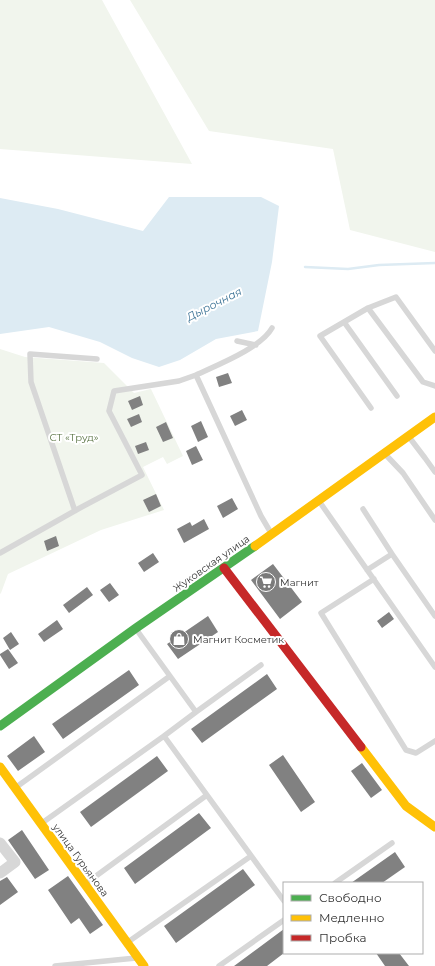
<svg xmlns="http://www.w3.org/2000/svg" width="435" height="966" font-family="Montserrat,sans-serif">
	<rect width="100%" height="100%" fill="#fff"/>
	<path fill="#f1f5ed" d="M 0,0 L 102,0 L 192,164 L 0,149 Z
		M 130,0 L 435,0 L 435,252 L 350,230 L 333,149 L 209,131 Z
		M 0,349 L 25,357 L 104,363 L 134,393 L 151,389 L 183,456 L 167,464 L 163,457 L 143,467 L 164,510 L 101,530 L 8,574 L 1,593 L 0,594 Z"/>
	<path fill="#ddebf3" d="M 169,197 L 261,197 L 279,206 L 272,262 L 258,331 L 216,339 L 180,360 L 159,367 L 132,358 L 100,342 L 49,327 L 0,334 L 0,198 L 58,209 L 143,231 Z"/>
	<g fill="none" stroke-linecap="round" stroke-linejoin="round">
		<path stroke="#ddebf3" stroke-width="2.5" d="M 305,267 L 348,269 L 379,265 L 435,263"/>
	</g>
	<path fill="#818181" d="M 228,373 L 232,383 L 219,387 L 216,377 Z
		M 140,396 L 143,405 L 132,410 L 128,401 Z
		M 242,410 L 247,420 L 235,426 L 230,416 Z
		M 139,414 L 142,422 L 131,427 L 127,419 Z
		M 201,421 L 208,437 L 198,442 L 191,426 Z
		M 166,422 L 173,438 L 163,442 L 156,427 Z
		M 146,442 L 149,450 L 138,454 L 135,446 Z
		M 196,446 L 203,460 L 192,465 L 186,451 Z
		M 156,494 L 161,506 L 149,512 L 143,500 Z
		M 232,498 L 238,509 L 223,518 L 217,506 Z
		M 204,519 L 209,529 L 184,543 L 177,529 L 190,522 L 192,526 Z
		M 56,536 L 59,546 L 47,551 L 44,541 Z
		M 153,553 L 159,562 L 144,572 L 138,563 Z
		M 273,564 L 302,602 L 280,619 L 251,580 Z
		M 110,583 L 119,595 L 109,602 L 100,590 Z
		M 87,587 L 93,595 L 69,613 L 63,605 Z
		M 389,612 L 394,619 L 382,628 L 377,621 Z
		M 208,616 L 218,632 L 178,659 L 167,644 Z
		M 57,620 L 63,629 L 44,642 L 38,634 Z
		M 11,632 L 19,644 L 10,650 L 3,638 Z
		M 8,649 L 18,663 L 9,669 L 0,655 L 0,654 Z
		M 129,670 L 139,685 L 63,739 L 52,724 Z
		M 267,674 L 277,689 L 202,743 L 191,729 Z
		M 34,736 L 45,752 L 18,771 L 7,756 Z
		M 283,755 L 315,802 L 301,812 L 269,765 Z
		M 157,756 L 168,771 L 91,827 L 80,812 Z
		M 362,763 L 382,790 L 371,798 L 351,771 Z
		M 199,813 L 211,828 L 135,884 L 124,868 Z
		M 22,830 L 49,870 L 35,879 L 8,840 Z
		M 395,852 L 405,867 L 382,883 L 351,883 Z
		M 243,869 L 255,885 L 176,943 L 164,926 Z
		M 68,876 L 103,925 L 90,934 L 79,918 L 71,924 L 48,890 Z
		M 7,877 L 18,892 L 0,905 L 0,881 Z
		M 284,929 L 284,953 L 267,966 L 234,966 Z
		M 376,953 L 399,953 L 409,966 L 385,966 Z"/>
	<g fill="none" stroke-linecap="round" stroke-linejoin="round">
		<path stroke="#d7d7d7" stroke-width="5.5" d="M 368,308 L 320,336 L 371,408
			M 344,322 L 397,396
			M 237,341 L 256,345
			M 435,351 L 396,297 L 368,308 L 423,382 L 435,386
			M 196,375 C 217,365 261,348 272,328
			M 409,437 L 425,458 L 435,472
			M 385,454 L 403,473 L 435,520
			M 319,501 L 435,667
			M 363,509 L 392,554 L 367,570
			M 75,511 L 31,382 L 30,354 L 97,359
			M 0,553 L 78,509 L 142,475 L 109,411 L 114,391 L 179,381 L 196,375 L 261,516 L 271,533
			M 392,554 L 435,616
			M 374,579 L 321,613 L 406,750 L 416,753 L 435,741
			M 136,629 L 196,712 L 164,736 L 284,901
			M 196,712 L 261,665
			M 15,788 L 170,676
			M 42,823 L 164,736
			M 335,883 L 392,843
			M 85,884 L 207,795
			M 128,942 L 251,856
			M 55,966 L 136,958
			M 219,966 L 284,920"/>
		<path stroke="#d7d7d7" stroke-width="11" d="M 0,843 L 15,862 L 0,873"/>
		<path stroke="#4caf50" stroke-width="9" d="M 0,726 L 136,628 L 255,546"/>
		<path stroke="#ffc107" stroke-width="9" d="M 255,546 L 435,417
			M 361,747 L 406,806 L 435,827
			M 0,767 L 144,966"/>
		<path stroke="#c62828" stroke-width="9" d="M 224,568 L 361,747"/>
	</g>
	<defs>
		<g id="supermarket-disc" transform="scale(1)"><circle r="9.5" fill="#7a7a7a" stroke="#fff"/><path d="M-6-5.5h2.5l.6 2H6L4.5 2H-2.5L-4.4-4H-6ZM-1.5 3.2a1.3 1.3 0 1 0 .1 0ZM3 3.2a1.3 1.3 0 1 0 .1 0Z" fill="#fff"/></g>
		<g id="shop-disc" transform="scale(1)"><circle r="9.5" fill="#7a7a7a" stroke="#fff"/><path d="M-5-2.5h2.3a2.7 3.5 0 0 1 5.4 0H5L5.5 6h-11ZM-1.5-2.5h3a1.5 2.3 0 0 0-3 0Z" fill="#fff"/></g>
	</defs>
	<g fill-rule="evenodd">
		<use href="#supermarket-disc" x="266" y="582"/>
		<use href="#shop-disc" x="179" y="639"/>
	</g>
	<g text-anchor="middle" stroke-width="4" stroke-linejoin="round" paint-order="stroke">
		<g font-size="10" fill="#56703f" stroke="#fff">
			<text x="74" y="441">СТ «Труд»</text>
		</g>
		<g font-size="10" fill="#333" stroke="#fff">
			<text transform="translate(211 563) rotate(-35)" y="4">Жуковская улица</text>
			<text transform="translate(81 860) rotate(54)" y="4">улица Гурьянова</text>
		</g>
		<g font-size="10" fill="#333" stroke="#fff" text-anchor="start">
			<text x="280" y="586">Магнит</text>
			<text x="193" y="643">Магнит Косметик</text>
		</g>
		<g font-size="11" font-style="italic" fill="#3f7597" stroke="#fff">
			<text transform="translate(214 304) rotate(-27)" y="4">Дырочная</text>
		</g>
	</g>
	<rect x="283" y="882" width="140" height="72" fill="#ffffff" stroke="#adadad"/>
	<rect x="291" y="895" width="20" height="6" fill="#4caf50" stroke="#adadad"/>
	<text x="319" y="902" font-size="12" fill="#333333">Свободно</text>
	<rect x="291" y="915" width="20" height="6" fill="#ffc107" stroke="#adadad"/>
	<text x="319" y="922" font-size="12" fill="#333333">Медленно</text>
	<rect x="291" y="935" width="20" height="6" fill="#c62828" stroke="#adadad"/>
	<text x="319" y="942" font-size="12" fill="#333333">Пробка</text>
</svg>
